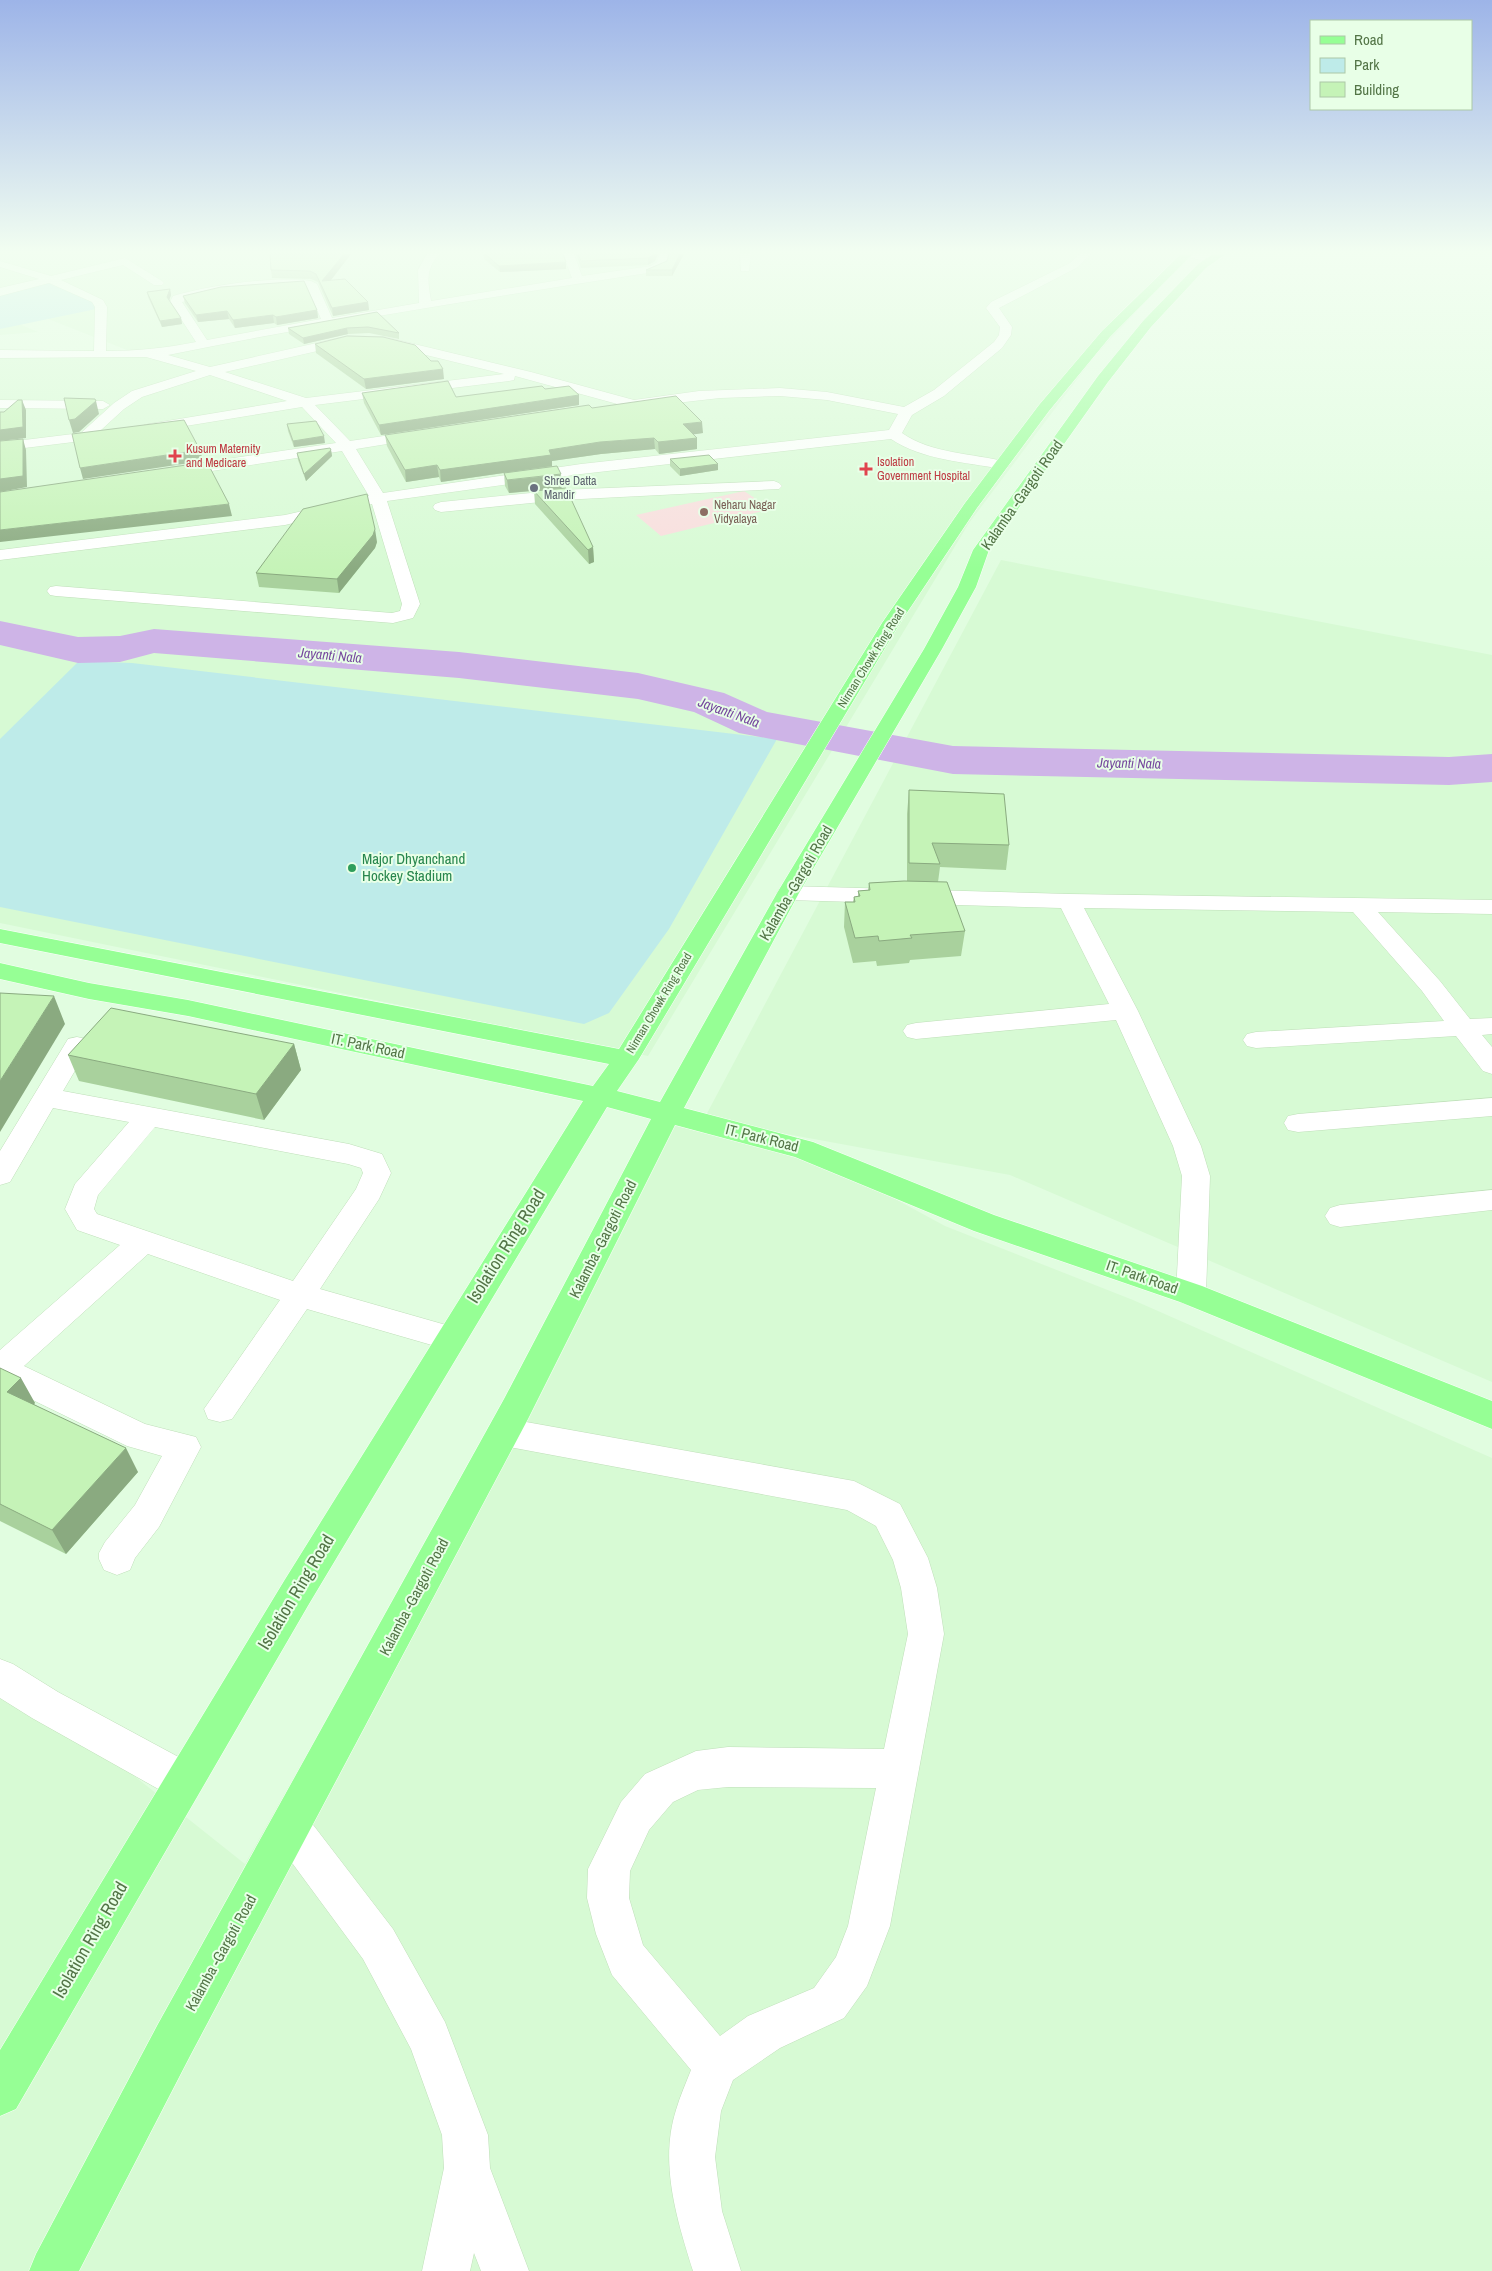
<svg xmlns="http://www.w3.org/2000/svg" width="1492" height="2271" font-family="'Archivo Narrow',sans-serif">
	<rect width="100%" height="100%" fill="#e1fde0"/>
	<path fill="#d7fad4" d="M 0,254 L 1180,254 L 1161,285 L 1094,357 L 969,523 L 648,1056 L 0,923 L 0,351 L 127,350 L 0,300 Z
		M 0,316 L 38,332 L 0,335 Z
		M 1001,560 L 1492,655 L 1492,1382 L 1010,1175 L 704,1119 Z
		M 667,1114 L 803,1149 L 945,1226 L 1133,1300 L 1492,1458 L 1492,2271 L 0,2271 L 0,1677 L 45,1705 L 245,1864 Z"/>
	<path fill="#f9dddd" d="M 744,491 L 771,509 L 661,536 L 636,515 Z"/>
	<path fill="#beebe9" d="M 42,281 L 97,300 L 101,308 L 0,329 L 0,292 Z
		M 79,661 L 132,663 L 777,739 L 669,929 L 609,1013 L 584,1024 L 0,907 L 0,739 Z"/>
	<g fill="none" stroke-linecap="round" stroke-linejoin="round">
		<path fill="#ceb4e7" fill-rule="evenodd" d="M 0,621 L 78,637 L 120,636 L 154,629 L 459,652 L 638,673 L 724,693 L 767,712 L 953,746 L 1449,757 L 1492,754 L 1492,782 L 1449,785 L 953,774 L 755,736 L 739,733 L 694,712 L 638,699 L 459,678 L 154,653 L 120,662 L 78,663 L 0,645 Z"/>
		<g stroke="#bfdfb9" stroke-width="1">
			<path id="minor" d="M 427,254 L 439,254 C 425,271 428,281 431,301 L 572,278 L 563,254 L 574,254 L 582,276 L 651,266 L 657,262 L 660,254 L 671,254 L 666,266 L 654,272 C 492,297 329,322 168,355 L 210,367 L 348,336 L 385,337 L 531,372 L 634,400 L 699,391 L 780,388 L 827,392 L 904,407 L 934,390 L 994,342 L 999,335 L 1000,327 L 986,308 L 991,302 L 1070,263 L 1079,254 L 1091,254 L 1078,267 L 999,308 L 1012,327 L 1011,335 L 1002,348 L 944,396 L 912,415 L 902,433 C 932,454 972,453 1007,462 L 1009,465 L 1007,468 L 1002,469 C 965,462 922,460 891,439 L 581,474 L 387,501 L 420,604 L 413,618 L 393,623 L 56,596 L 50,595 L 47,591 L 50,587 L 56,586 L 392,613 L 400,611 L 402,604 L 372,504 L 285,525 L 0,560 L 0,550 L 285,515 L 369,496 L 342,451 L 172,477 L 167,475 L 164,472 L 167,469 L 172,467 L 336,443 L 302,407 L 149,432 L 144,431 L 142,428 L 144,425 L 149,424 L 287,401 L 210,375 L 142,397 L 124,409 L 100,431 L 106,432 L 108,435 L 106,438 L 0,451 L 0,443 L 81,433 L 114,403 L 132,391 L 196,371 L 146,357 L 0,358 L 0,350 L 94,351 L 95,307 L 92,302 L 49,283 L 0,296 L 0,288 L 39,279 L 0,267 L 0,261 L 51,276 L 125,258 L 162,281 L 164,283 L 162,285 L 154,285 L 123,265 L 61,280 L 103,300 L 107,307 L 106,351 C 137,351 166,348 196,342 L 170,302 L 173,296 C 210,285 272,276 311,281 L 317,284 L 332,318 L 419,303 L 418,270 ZM 286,287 L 307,287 L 321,319 L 207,340 L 182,302 L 222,293 ZM 369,343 L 385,345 L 504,374 L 306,398 L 225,372 L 348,344 ZM 515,376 L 632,408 L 720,398 L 780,396 L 827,400 L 898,414 L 889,430 L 581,464 L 383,493 L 356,449 L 424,438 L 429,437 L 431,434 L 429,431 L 424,430 L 350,441 L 315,405 L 509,381 L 514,380 Z
				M 740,254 L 751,254 L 749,271 L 741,271 Z
				M 1185,254 L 1215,254 L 1223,258 C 1216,264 1192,260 1185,254 Z
				M 0,400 L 103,401 L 110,405 L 103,409 L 0,408 Z
				M 774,481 L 779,483 L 782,486 L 779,489 L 561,500 L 441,512 L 435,510 L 433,507 L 435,504 L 441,502 L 561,490 Z
				M 788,886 L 1069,894 L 1492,900 L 1492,914 L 1378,912 L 1440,981 L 1470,1019 L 1492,1018 L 1492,1034 L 1482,1035 L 1492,1047 L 1492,1074 L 1483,1071 L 1456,1036 L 1256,1048 L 1247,1046 L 1243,1040 L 1247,1034 L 1256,1032 L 1444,1021 L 1422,991 L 1353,912 L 1084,908 L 1138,1011 L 1201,1146 L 1210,1176 L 1206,1294 L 1202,1302 L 1191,1306 L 1180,1302 L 1176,1294 L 1182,1176 L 1173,1146 L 1116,1020 L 916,1039 L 907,1037 L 903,1031 L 907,1025 L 916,1023 L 1109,1004 L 1061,908 L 788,900 L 780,898 L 777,893 L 780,888 Z
				M 77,1037 L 86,1039 L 90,1045 L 63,1091 L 349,1144 L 382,1154 L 391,1173 L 379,1199 L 320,1289 L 460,1329 L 465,1338 L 460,1347 L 449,1350 L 307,1309 L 232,1419 L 220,1422 L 208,1419 L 204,1409 L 280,1300 L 148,1254 L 24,1366 L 145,1424 L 196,1437 L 201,1447 L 159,1527 L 135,1558 L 130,1570 L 117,1575 L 104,1570 L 99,1559 L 99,1553 L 105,1542 L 135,1505 L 162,1456 L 127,1446 L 0,1384 L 0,1350 L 120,1245 L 77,1230 L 65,1209 L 75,1184 L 129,1122 L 53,1108 L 10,1182 L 0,1185 L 0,1151 L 68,1039 ZM 155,1127 L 348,1164 L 361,1168 L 363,1173 L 356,1189 L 293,1281 L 97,1214 L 94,1209 L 98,1195 Z
				M 1492,1098 L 1492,1116 L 1298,1132 L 1288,1130 L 1284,1123 L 1288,1116 L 1298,1114 Z
				M 1492,1190 L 1492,1210 L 1340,1227 L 1330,1224 L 1325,1216 L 1330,1208 L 1340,1205 Z
				M 504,1418 L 854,1481 L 900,1504 L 928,1558 L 937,1588 L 944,1634 L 890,1926 L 867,1986 L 844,2018 L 780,2048 L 733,2080 L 721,2111 L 715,2157 L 722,2211 L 741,2271 L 693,2271 C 677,2220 659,2163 676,2110 C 680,2096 686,2083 691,2070 L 612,1975 L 596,1934 L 587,1898 L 588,1869 L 621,1802 L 645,1774 L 696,1751 L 728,1747 L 884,1749 L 908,1634 L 901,1588 L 893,1560 L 876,1526 L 847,1510 L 504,1446 L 492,1442 L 487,1432 L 492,1422 ZM 728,1787 L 876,1788 L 848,1926 L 836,1957 L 814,1988 L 748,2016 L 720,2036 L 643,1945 L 629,1898 L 630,1871 L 649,1830 L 673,1802 L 698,1790 Z
				M 0,1659 L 13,1664 L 58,1692 L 197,1767 L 203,1781 L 197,1795 L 183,1801 L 169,1795 L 32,1718 L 0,1698 Z
				M 290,1807 L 304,1813 L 393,1929 L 445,2022 L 488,2135 L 490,2168 L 529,2271 L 481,2271 L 474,2253 L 470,2271 L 422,2271 L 444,2168 L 442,2135 L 411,2049 L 363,1959 L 276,1841 L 270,1827 L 276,1813 Z"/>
		</g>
		<g stroke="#fff" stroke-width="1">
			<path id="major" d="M 1181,254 L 1193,254 L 1110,337 L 1049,411 L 977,508 L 900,623 L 639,1059 L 617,1091 L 660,1102 L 777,893 L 924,649 L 958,587 L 973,550 L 1098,376 L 1143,321 L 1198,264 L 1213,254 L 1226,254 L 1206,268 L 1151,327 L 1108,382 L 989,550 L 976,587 L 942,649 L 799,893 L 684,1108 L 813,1142 L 994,1215 L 1202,1286 L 1492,1401 L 1492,1429 L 1180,1302 L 974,1231 L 795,1157 L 675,1125 L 528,1419 L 190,2056 L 79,2271 L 29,2271 L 36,2254 L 158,2024 L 504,1399 L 651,1119 L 607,1107 L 309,1604 L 16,2109 L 0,2116 L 0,2050 L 284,1581 L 583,1101 L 188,1016 L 89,999 L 0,979 L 0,963 L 89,983 L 188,1000 L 593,1086 L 609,1064 L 0,943 L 0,929 L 619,1049 L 882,623 L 965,503 L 1039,405 L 1102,331 Z"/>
		</g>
		<use href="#minor" fill="#fff" fill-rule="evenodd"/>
		<use href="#major" fill="#96ff95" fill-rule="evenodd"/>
	</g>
	<path fill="#a9d19d" d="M 270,254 L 351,254 L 331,280 L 368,302 L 369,310 L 333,316 L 318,282 L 311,279 L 272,278 L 271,270 Z
		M 483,254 L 563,254 L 566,262 L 566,269 L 500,272 L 484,259 Z
		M 576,254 L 658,254 L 655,261 L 648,265 L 581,268 Z
		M 684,254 L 672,276 L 646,276 L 646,270 Z
		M 170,289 L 171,295 L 169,301 L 181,318 L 182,324 L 162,327 L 148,297 L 147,292 Z
		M 183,296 L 317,310 L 318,318 L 277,325 L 274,323 L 235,328 L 229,319 L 198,322 L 185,303 Z
		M 377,312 L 399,333 L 399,339 L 369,333 L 348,334 L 304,344 L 289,334 L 288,328 Z
		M 315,344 L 444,379 L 366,389 L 316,353 Z
		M 545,389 L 579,395 L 579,405 L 381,435 L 364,403 L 362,393 L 456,397 Z
		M 287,424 L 325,443 L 294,447 L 288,431 Z
		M 703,433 L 693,434 L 697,438 L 697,449 L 659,454 L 655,449 L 601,454 L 552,461 L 552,466 L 561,474 L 562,488 L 593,547 L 594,562 L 589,564 L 535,504 L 534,491 L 509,493 L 505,486 L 504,473 L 441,482 L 439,477 L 406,482 L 387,446 L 385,435 Z
		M 331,450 L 332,456 L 306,481 L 298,460 L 297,453 Z
		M 670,459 L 718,464 L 718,470 L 680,476 L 670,466 Z
		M 377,542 L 375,548 L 339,593 L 259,587 L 256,573 Z
		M 909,790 L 1009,845 L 1006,870 L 940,867 L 938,882 L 965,931 L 961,956 L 910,960 L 909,963 L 877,966 L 876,961 L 853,963 L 844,927 L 845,902 L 853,902 L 854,897 L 858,896 L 858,891 L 868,890 L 869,883 L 907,881 L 907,814 Z
		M 294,1044 L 301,1070 L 264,1120 L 79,1081 L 68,1055 Z
		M 0,1368 L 35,1403 L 34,1404 L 138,1472 L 66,1554 L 0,1521 Z"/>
	<path fill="#8aaa80" d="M 344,254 L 351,254 L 324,289 L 322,281 Z
		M 655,254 L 658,254 L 655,261 L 648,265 L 648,258 Z
		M 680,254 L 684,254 L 672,276 L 672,270 Z
		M 566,262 L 566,269 L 500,272 L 499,266 Z
		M 170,289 L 171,295 L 168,303 L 167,297 Z
		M 368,302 L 369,310 L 333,316 L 332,308 Z
		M 317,310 L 318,318 L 277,325 L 276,317 Z
		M 227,311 L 229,319 L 198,322 L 196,315 Z
		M 273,315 L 274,323 L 235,328 L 233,320 Z
		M 181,318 L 182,324 L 162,327 L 160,321 Z
		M 347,328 L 348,334 L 304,344 L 303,338 Z
		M 443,369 L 444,379 L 366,389 L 364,379 Z
		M 579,395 L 579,405 L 381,435 L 379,425 Z
		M 22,400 L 26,410 L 26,438 L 0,441 L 0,430 Z
		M 96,401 L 99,414 L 79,432 L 73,433 L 69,420 Z
		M 702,422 L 703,433 L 683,436 L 683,424 Z
		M 324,436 L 325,443 L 294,447 L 293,441 Z
		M 654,438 L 655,449 L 601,454 L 552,461 L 552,466 L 441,482 L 440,470 L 549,450 L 600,442 Z
		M 697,438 L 697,449 L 659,454 L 658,442 Z
		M 23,439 L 26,450 L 27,487 L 0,492 L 0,479 Z
		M 200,450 L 203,461 L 83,479 L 80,468 Z
		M 331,450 L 332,456 L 306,481 L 304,474 Z
		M 718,464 L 718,470 L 680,476 L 680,469 Z
		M 437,465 L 439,477 L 406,482 L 405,470 Z
		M 560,475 L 561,488 L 509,493 L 507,480 Z
		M 229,504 L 232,516 L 0,542 L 0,530 Z
		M 375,529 L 377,542 L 375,548 L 339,593 L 337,579 Z
		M 593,547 L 594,562 L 589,564 L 588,550 Z
		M 54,996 L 65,1024 L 0,1132 L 0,1081 Z
		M 294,1044 L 301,1070 L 264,1120 L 256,1094 Z
		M 21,1378 L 35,1403 L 21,1417 L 7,1392 Z
		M 126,1448 L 138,1472 L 66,1554 L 52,1530 Z"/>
	<path fill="#c5f3b7" stroke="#8aaa80" d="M 270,254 L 344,254 L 322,281 L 345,279 L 368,302 L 332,308 L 316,274 L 310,271 L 271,270 Z
		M 485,254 L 563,254 L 566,262 L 499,266 Z
		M 578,254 L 655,254 L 648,258 L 581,261 Z
		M 669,254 L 680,254 L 672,270 L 646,270 L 667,261 Z
		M 304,281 L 317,310 L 276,317 L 273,315 L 233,320 L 227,311 L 196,315 L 183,296 L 221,287 Z
		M 170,289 L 167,297 L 181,318 L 160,321 L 147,292 Z
		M 377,312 L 399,333 L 368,327 L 347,328 L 303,338 L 288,328 Z
		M 347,336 L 383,337 L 415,345 L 431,361 L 438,361 L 443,369 L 364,379 L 315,344 Z
		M 448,381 L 456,397 L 542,386 L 545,389 L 569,386 L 579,395 L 379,425 L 362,393 Z
		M 676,396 L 702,422 L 683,424 L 697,438 L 658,442 L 654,438 L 600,442 L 549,450 L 551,455 L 440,470 L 437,465 L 405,470 L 385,435 L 589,405 L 592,408 Z
		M 64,398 L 95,399 L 96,401 L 75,419 L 69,420 Z
		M 18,400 L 22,400 L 23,427 L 0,430 L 0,412 L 4,412 Z
		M 184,420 L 200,450 L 80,468 L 72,434 Z
		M 316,421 L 324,436 L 293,441 L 287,424 Z
		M 23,439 L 23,476 L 0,479 L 0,441 Z
		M 330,448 L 331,450 L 304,474 L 297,453 Z
		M 709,455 L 718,464 L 680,469 L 670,459 Z
		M 207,462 L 229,504 L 0,530 L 0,492 Z
		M 557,466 L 561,474 L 507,480 L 504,473 Z
		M 566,488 L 593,547 L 588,550 L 534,491 Z
		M 367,494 L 375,529 L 373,535 L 337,579 L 256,573 L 303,509 Z
		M 909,790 L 1004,794 L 1009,845 L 932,843 L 940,864 L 909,863 Z
		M 904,881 L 947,882 L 965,931 L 910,935 L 912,938 L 879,941 L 878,936 L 855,938 L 845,902 L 855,902 L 854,897 L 860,896 L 858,891 L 870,890 L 869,883 Z
		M 0,993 L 54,996 L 0,1081 Z
		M 111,1008 L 294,1044 L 256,1094 L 68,1055 Z
		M 0,1368 L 21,1378 L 7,1392 L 126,1448 L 52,1530 L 0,1504 Z"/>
	<linearGradient id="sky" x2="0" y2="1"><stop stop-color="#9db4e8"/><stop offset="0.44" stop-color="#f2fef1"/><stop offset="1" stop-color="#f2fef1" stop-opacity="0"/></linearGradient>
	<rect width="1492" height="572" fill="url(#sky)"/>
	<g fill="#e0444e" stroke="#e8ffe7" stroke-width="2">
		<path d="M172.5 448.5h5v5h5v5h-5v5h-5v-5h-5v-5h5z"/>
		<path d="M863.5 461.5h5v5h5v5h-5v5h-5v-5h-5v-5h5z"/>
	</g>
	<circle fill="#6b7280" stroke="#e8ffe7" stroke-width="2" cx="534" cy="488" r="5"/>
	<circle fill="#8d6e63" stroke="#e8ffe7" stroke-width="2" cx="704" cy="512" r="5"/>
	<circle fill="#2e9e5b" stroke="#e8ffe7" stroke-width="2" cx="352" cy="868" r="5"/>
	<g text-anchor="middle" stroke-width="4" stroke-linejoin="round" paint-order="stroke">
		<g font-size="12" fill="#be3a42" stroke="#e8ffe7" text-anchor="start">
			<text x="186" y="453">Kusum Maternity<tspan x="186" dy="14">and Medicare</tspan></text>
			<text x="877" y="466">Isolation<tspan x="877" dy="14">Government Hospital</tspan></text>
		</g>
		<g font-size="12" fill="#5b616d" stroke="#e8ffe7" text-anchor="start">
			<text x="544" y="485">Shree Datta<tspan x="544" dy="14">Mandir</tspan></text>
		</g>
		<g font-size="12" fill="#785e54" stroke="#e8ffe7" text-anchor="start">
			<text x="714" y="509">Neharu Nagar<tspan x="714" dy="14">Vidyalaya</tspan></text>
		</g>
		<g font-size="12" fill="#537547" stroke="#e8ffe7">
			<text transform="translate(871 658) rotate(-58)" y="4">Nirman Chowk Ring Road</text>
			<text transform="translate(659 1003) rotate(-59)" y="4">Nirman Chowk Ring Road</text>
		</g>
		<g font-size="14" font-style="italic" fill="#76489e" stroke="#e8ffe7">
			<text transform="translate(330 655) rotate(5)" y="5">Jayanti Nala</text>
			<text transform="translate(729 712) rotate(20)" y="5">Jayanti Nala</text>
			<text transform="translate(1129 763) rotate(1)" y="5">Jayanti Nala</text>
		</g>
		<g font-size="15" fill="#537547" stroke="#e8ffe7">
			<text transform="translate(1022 495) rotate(-55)" y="5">Kalamba -Gargoti Road</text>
			<text transform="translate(796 883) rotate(-60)" y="5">Kalamba -Gargoti Road</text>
			<text transform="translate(368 1046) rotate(12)" y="5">IT. Park Road</text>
			<text transform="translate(762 1138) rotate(14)" y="5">IT. Park Road</text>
			<text transform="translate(603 1239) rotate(-63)" y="5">Kalamba -Gargoti Road</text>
			<text transform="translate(1142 1277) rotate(19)" y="5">IT. Park Road</text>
			<text transform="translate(414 1597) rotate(-62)" y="5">Kalamba -Gargoti Road</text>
			<text transform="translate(221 1953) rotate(-61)" y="5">Kalamba -Gargoti Road</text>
		</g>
		<g font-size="15" fill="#27864d" stroke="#e8ffe7" text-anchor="start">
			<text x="362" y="864">Major Dhyanchand<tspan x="362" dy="17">Hockey Stadium</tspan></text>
		</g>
		<g font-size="18" fill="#537547" stroke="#e8ffe7">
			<text transform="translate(506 1246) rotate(-58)" y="6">Isolation Ring Road</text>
			<text transform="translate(296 1592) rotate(-59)" y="6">Isolation Ring Road</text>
			<text transform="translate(90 1940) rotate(-60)" y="6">Isolation Ring Road</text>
		</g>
	</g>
	<rect x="1310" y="20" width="162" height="90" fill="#e8ffe7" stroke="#acc8a7"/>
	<rect x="1320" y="36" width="25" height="8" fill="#96ff95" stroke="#acc8a7"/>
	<text x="1354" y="45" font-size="15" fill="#537547">Road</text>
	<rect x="1320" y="58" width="25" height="15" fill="#beebe9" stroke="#acc8a7"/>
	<text x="1354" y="70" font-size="15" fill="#537547">Park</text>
	<rect x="1320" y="82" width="25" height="15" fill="#c5f3b7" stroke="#acc8a7"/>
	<text x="1354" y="95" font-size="15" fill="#537547">Building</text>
</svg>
